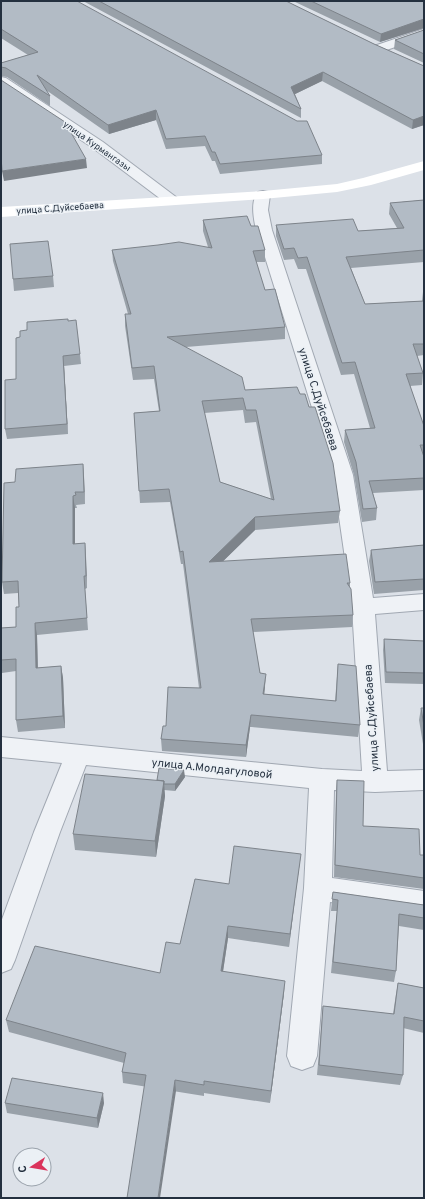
<svg xmlns="http://www.w3.org/2000/svg" width="425" height="1199" font-family="Overpass,sans-serif">
	<rect width="100%" height="100%" fill="#dce1e8"/>
	<g fill="none" stroke-linecap="round" stroke-linejoin="round">
		<g stroke="#a1a8b2" stroke-width="2">
			<path id="street" d="M 424,29 L 424,37 L 378,53 L 372,49 L 374,46 Z
				M 1,77 L 6,78 L 103,142 L 176,197 L 179,200 L 176,203 L 166,203 L 93,148 L 1,87 Z
				M 263,191 L 268,192 L 270,195 L 268,210 L 272,230 L 353,475 L 373,598 L 424,594 L 424,610 L 375,614 L 387,771 L 424,770 L 424,790 L 375,792 L 334,790 L 332,878 L 424,891 L 424,915 L 330,902 L 317,1056 L 313,1066 L 302,1070 L 291,1066 L 287,1056 L 304,888 L 309,788 L 86,765 L 60,832 L 15,960 L 11,969 L 1,973 L 1,922 L 34,832 L 62,763 L 1,757 L 1,737 L 322,769 L 362,771 L 352,607 L 333,475 L 255,225 C 253,214 251,201 258,192 Z"/>
		</g>
		<use href="#street" fill="#eff2f6" fill-rule="evenodd"/>
		<path fill="#fff" fill-rule="evenodd" d="M 424,161 L 424,170 L 371,185 L 337,192 L 263,199 L 1,217 L 1,207 L 263,191 L 337,184 L 363,178 Z"/>
	</g>
	<path fill="#99a1a9" fill-rule="evenodd" d="M 1,1 L 322,155 L 322,164 L 220,174 L 215,161 L 212,161 L 205,146 L 166,149 L 156,120 L 109,134 L 46,90 L 50,96 L 50,106 L 7,77 L 1,76 L 1,63 L 28,55 L 1,38 Z
		M 83,1 L 286,1 L 374,44 L 424,66 L 424,125 L 412,129 L 322,81 L 295,94 L 301,109 L 301,118 Z
		M 293,1 L 424,1 L 424,28 L 380,42 Z
		M 424,30 L 424,63 L 394,49 L 395,40 Z
		M 424,200 L 424,262 L 351,268 L 365,304 L 422,301 L 423,292 L 424,292 L 424,355 L 417,356 L 423,373 L 422,385 L 410,386 L 424,426 L 424,490 L 373,493 L 377,508 L 376,520 L 362,522 L 354,475 L 344,442 L 345,430 L 370,428 L 354,374 L 341,375 L 306,269 L 298,269 L 294,259 L 284,260 L 276,236 L 276,225 L 358,231 L 397,228 L 389,214 L 390,203 Z
		M 203,220 L 251,226 L 265,250 L 265,262 L 256,262 L 265,290 L 285,327 L 285,339 L 186,347 L 245,390 L 300,394 L 340,511 L 338,523 L 255,530 L 223,561 L 350,583 L 350,587 L 353,615 L 352,627 L 253,632 L 260,673 L 265,686 L 264,694 L 335,701 L 338,664 L 360,725 L 358,737 L 252,727 L 250,727 L 246,757 L 162,751 L 161,739 L 166,726 L 199,688 L 183,564 L 181,564 L 170,502 L 140,503 L 134,413 L 159,411 L 154,379 L 133,380 L 125,326 L 125,314 L 128,314 L 113,261 L 112,250 L 208,247 L 203,231 ZM 243,410 L 245,423 L 256,422 L 271,499 L 220,482 L 204,413 Z
		M 53,276 L 54,287 L 14,291 L 13,279 Z
		M 68,321 L 80,354 L 81,364 L 64,366 L 68,434 L 7,439 L 5,429 L 16,379 L 20,337 L 27,330 Z
		M 83,464 L 85,504 L 76,505 L 77,508 L 75,508 L 75,544 L 85,543 L 87,588 L 85,589 L 88,630 L 37,635 L 38,668 L 61,666 L 63,678 L 65,728 L 18,732 L 16,720 L 16,671 L 2,673 L 1,667 L 1,628 L 16,627 L 19,607 L 18,593 L 4,594 L 2,582 L 15,482 Z
		M 424,545 L 424,590 L 374,594 L 369,561 L 371,550 Z
		M 384,639 L 424,641 L 424,684 L 385,683 L 383,650 Z
		M 421,708 L 424,708 L 424,750 L 419,720 Z
		M 185,777 L 175,791 L 164,790 L 165,796 L 156,857 L 75,850 L 73,834 L 157,780 Z
		M 337,780 L 363,826 L 420,855 L 424,855 L 424,889 L 334,877 L 336,792 Z
		M 299,866 L 289,947 L 228,938 L 223,972 L 284,993 L 270,1103 L 204,1093 L 204,1096 L 123,1083 L 122,1072 L 124,1063 L 9,1032 L 6,1020 L 160,973 L 180,944 L 229,884 Z
		M 333,892 L 424,905 L 424,930 L 399,926 L 396,971 L 394,982 L 331,973 L 337,911 L 331,911 Z
		M 398,983 L 424,988 L 424,1033 L 403,1028 L 403,1075 L 400,1085 L 317,1075 L 323,1006 L 393,1014 L 396,994 Z
		M 5,1103 L 104,1103 L 98,1128 L 7,1113 Z"/>
	<path fill="#7d838a" d="M 424,19 L 424,28 L 380,42 L 381,34 Z
		M 323,72 L 322,81 L 291,96 L 291,87 Z
		M 156,110 L 156,120 L 109,134 L 108,125 Z
		M 424,116 L 424,125 L 412,129 L 413,120 Z
		M 86,159 L 87,168 L 4,181 L 2,171 Z
		M 63,356 L 64,366 L 68,434 L 67,424 Z
		M 83,464 L 84,476 L 85,504 L 84,492 Z
		M 73,496 L 75,508 L 75,556 L 73,544 Z
		M 255,517 L 255,530 L 209,575 L 209,562 Z
		M 85,543 L 86,556 L 87,588 L 86,576 Z
		M 35,623 L 37,635 L 38,680 L 36,668 Z
		M 61,666 L 63,678 L 65,728 L 63,716 Z
		M 266,674 L 265,686 L 263,707 L 263,694 Z
		M 251,715 L 250,727 L 246,757 L 246,745 Z
		M 184,770 L 185,777 L 175,791 L 175,784 Z
		M 164,781 L 165,796 L 156,857 L 155,841 Z
		M 301,854 L 299,866 L 289,947 L 290,934 Z
		M 228,926 L 228,938 L 221,984 L 221,971 Z
		M 285,981 L 284,993 L 270,1103 L 271,1091 Z
		M 175,1080 L 176,1091 L 160,1198 L 158,1198 Z
		M 103,1093 L 104,1103 L 98,1128 L 97,1118 Z"/>
	<path fill="#b2bbc5" stroke="#7d838a" fill-rule="evenodd" d="M 1,1 L 77,1 L 297,121 L 307,121 L 322,155 L 220,164 L 215,152 L 212,152 L 205,136 L 166,139 L 156,110 L 108,125 L 37,75 L 50,96 L 6,68 L 1,67 L 1,63 L 38,52 L 1,29 Z
		M 99,1 L 286,1 L 374,44 L 424,66 L 424,116 L 413,120 L 323,72 L 291,87 L 301,109 Z
		M 311,1 L 424,1 L 424,19 L 381,34 Z
		M 424,30 L 424,54 L 395,40 Z
		M 1,80 L 65,122 L 86,159 L 2,171 L 1,156 Z
		M 424,200 L 424,250 L 346,257 L 365,304 L 424,301 L 424,344 L 413,344 L 423,373 L 406,374 L 424,426 L 424,445 L 420,445 L 424,457 L 424,478 L 369,481 L 377,508 L 363,509 L 356,462 L 345,430 L 375,428 L 355,362 L 342,363 L 307,257 L 298,258 L 294,248 L 284,249 L 276,225 L 353,219 L 358,231 L 404,228 L 390,203 Z
		M 247,216 L 251,226 L 258,226 L 265,250 L 253,251 L 265,290 L 275,289 L 285,327 L 167,337 L 242,377 L 245,390 L 297,387 L 300,394 L 305,394 L 309,407 L 315,407 L 333,463 L 340,511 L 255,517 L 209,562 L 346,554 L 350,583 L 347,583 L 351,589 L 353,615 L 251,619 L 260,673 L 266,674 L 263,694 L 336,701 L 338,664 L 356,666 L 360,725 L 252,715 L 251,715 L 246,745 L 161,739 L 163,726 L 166,726 L 168,687 L 201,688 L 183,551 L 180,552 L 169,489 L 139,491 L 134,413 L 160,411 L 154,366 L 132,368 L 125,314 L 131,314 L 112,250 L 158,245 L 179,242 L 212,248 L 203,220 ZM 243,398 L 246,410 L 256,410 L 274,500 L 220,482 L 202,401 Z
		M 48,241 L 53,276 L 13,279 L 10,244 Z
		M 68,319 L 68,321 L 76,320 L 80,354 L 63,356 L 67,424 L 5,429 L 5,380 L 16,379 L 16,338 L 20,337 L 20,331 L 27,330 L 27,322 Z
		M 83,464 L 84,492 L 75,492 L 76,495 L 73,496 L 73,544 L 85,543 L 86,576 L 84,576 L 87,618 L 35,623 L 36,668 L 61,666 L 63,716 L 16,720 L 16,659 L 1,660 L 1,628 L 16,627 L 16,607 L 19,607 L 18,581 L 2,582 L 4,483 L 15,482 L 16,469 Z
		M 424,545 L 424,579 L 375,582 L 371,550 Z
		M 384,639 L 424,641 L 424,673 L 386,672 Z
		M 421,708 L 424,708 L 424,726 Z
		M 159,768 L 184,770 L 175,784 L 164,784 L 164,781 L 157,780 Z
		M 85,774 L 164,781 L 155,841 L 73,834 Z
		M 337,780 L 364,781 L 363,826 L 419,829 L 420,855 L 424,855 L 424,878 L 335,865 Z
		M 234,846 L 301,854 L 290,934 L 228,926 L 221,971 L 285,981 L 271,1091 L 204,1081 L 204,1085 L 175,1080 L 158,1198 L 127,1198 L 146,1075 L 122,1072 L 126,1053 L 6,1020 L 35,946 L 160,973 L 166,942 L 180,944 L 195,879 L 229,884 Z
		M 333,892 L 424,905 L 424,918 L 399,914 L 396,971 L 333,962 L 338,900 L 332,899 Z
		M 398,983 L 424,988 L 424,1021 L 404,1017 L 403,1075 L 319,1065 L 323,1006 L 394,1014 Z
		M 12,1078 L 103,1093 L 97,1118 L 5,1103 Z"/>
	<g text-anchor="middle" stroke-width="3" stroke-linejoin="round" paint-order="stroke">
		<g font-size="9" fill="#24303f" stroke="#ebf0f5">
			<text transform="translate(97 146) rotate(35)" y="3">улица Курмангазы</text>
			<text transform="translate(60 208) rotate(-4)" y="3">улица С.Дуйсебаева</text>
		</g>
		<g font-size="11" fill="#24303f" stroke="#ebf0f5">
			<text transform="translate(319 399) rotate(72)" y="4">улица С.Дуйсебаева</text>
			<text transform="translate(371 718) rotate(-94)" y="4">улица С.Дуйсебаева</text>
			<text transform="translate(212 768) rotate(6)" y="4">улица А.Молдагуловой</text>
		</g>
	</g>
	<rect width="425" height="1199" fill="none" stroke="#24303f" stroke-width="4"/>
	<g transform="translate(32 1167) rotate(258)"><circle r="19" fill="#ebf0f5" stroke="#9ba3ac"/>
	<path d="M0-3L7 15L0 10L-7 15Z" fill="#da335b"/>
	<text y="-6" font-size="11" font-weight="bold" text-anchor="middle" fill="#24303f">С</text>
	</g>
</svg>
